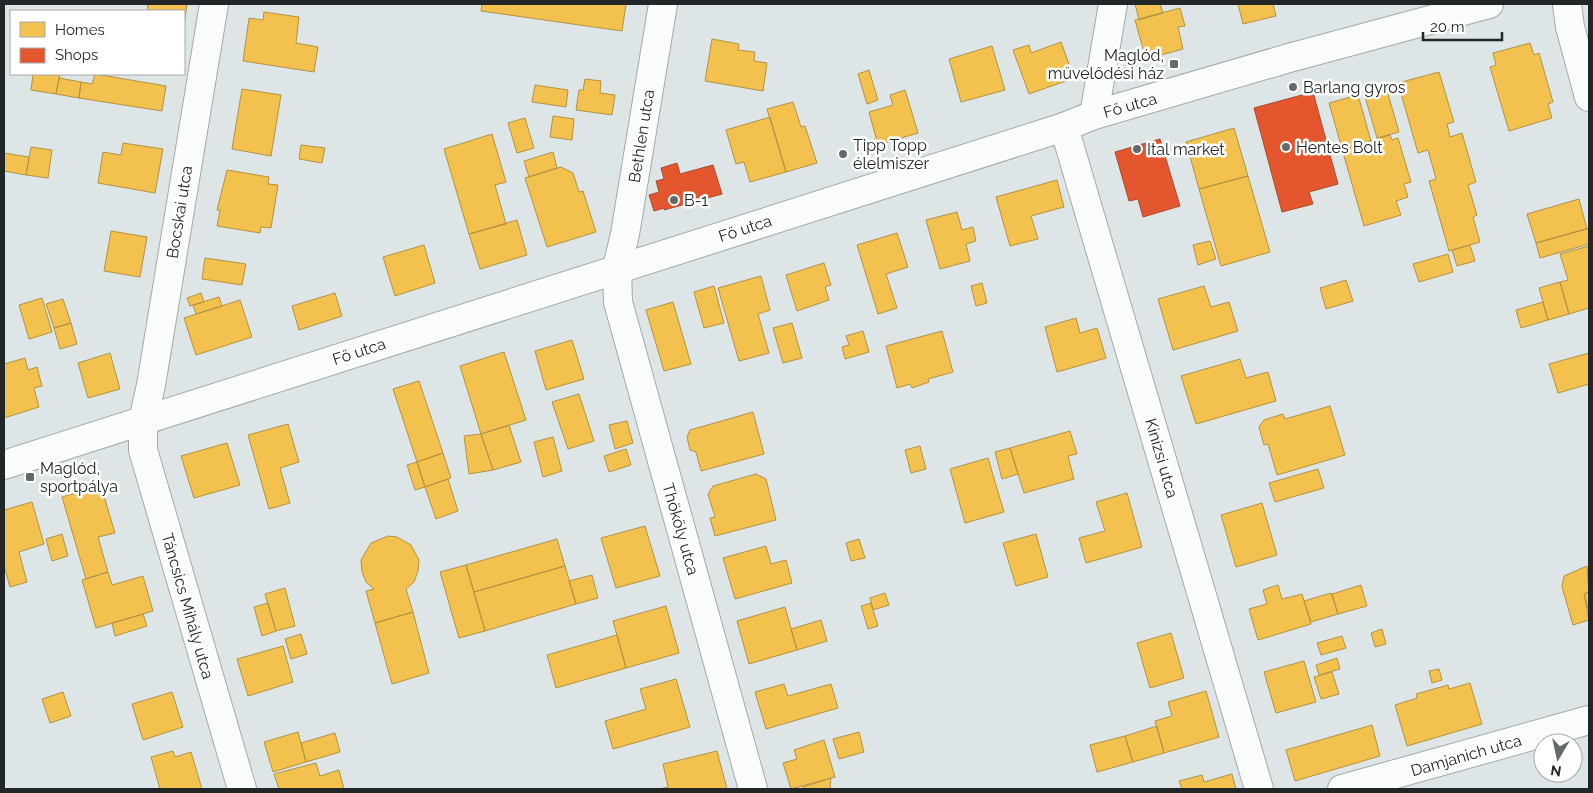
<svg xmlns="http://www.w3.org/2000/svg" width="1593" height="793" font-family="Raleway,sans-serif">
	<rect width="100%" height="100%" fill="#dde5e7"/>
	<path fill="#f2c14e" stroke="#b39343" d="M 148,4 L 187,4 L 184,26 L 184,11 L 147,11 Z
		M 482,4 L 626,4 L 622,31 L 481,11 Z
		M 1135,4 L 1160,4 L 1163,13 L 1139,20 Z
		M 1238,4 L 1273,4 L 1276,16 L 1243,24 Z
		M 1180,8 L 1185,26 L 1178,27 L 1183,49 L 1146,59 L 1135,20 Z
		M 264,12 L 299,17 L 296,43 L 318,47 L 314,72 L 243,61 L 249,18 L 263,20 Z
		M 712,39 L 739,44 L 738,50 L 755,52 L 754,61 L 767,63 L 763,91 L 705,81 Z
		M 1061,42 L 1074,78 L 1029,94 L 1013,50 L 1029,45 L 1031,53 Z
		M 1530,43 L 1534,55 L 1539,53 L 1553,102 L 1548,104 L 1552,118 L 1509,131 L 1490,67 L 1496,65 L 1493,53 Z
		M 992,46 L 1005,90 L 961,102 L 949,59 Z
		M 869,70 L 878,100 L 867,104 L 858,74 Z
		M 1439,72 L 1454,122 L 1447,124 L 1450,137 L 1462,133 L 1476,182 L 1468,185 L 1477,215 L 1473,217 L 1480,242 L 1449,251 L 1429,181 L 1436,179 L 1428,150 L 1418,153 L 1398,83 Z
		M 33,74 L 60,74 L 56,94 L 31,90 Z
		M 95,74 L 166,86 L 162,111 L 79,98 L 81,82 L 92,84 Z
		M 59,78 L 81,82 L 79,98 L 56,94 Z
		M 585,79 L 601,81 L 600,93 L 615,95 L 612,115 L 576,110 L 579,90 L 583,90 Z
		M 535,85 L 568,90 L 566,107 L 532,102 Z
		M 1386,87 L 1399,132 L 1377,138 L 1364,93 Z
		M 242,89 L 281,95 L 271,156 L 232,149 Z
		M 905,90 L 918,133 L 878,145 L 869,112 L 893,105 L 890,95 Z
		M 1358,95 L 1371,141 L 1342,149 L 1329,103 Z
		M 793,102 L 801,127 L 805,126 L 817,163 L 786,172 L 767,109 Z
		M 553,116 L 574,119 L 572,140 L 550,137 Z
		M 770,117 L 786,172 L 750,182 L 744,162 L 736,164 L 726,130 Z
		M 525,118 L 534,148 L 517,153 L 508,123 Z
		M 1234,128 L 1248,176 L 1199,189 L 1186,142 Z
		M 492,134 L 506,182 L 495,185 L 506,224 L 469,234 L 444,149 Z
		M 1390,135 L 1392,140 L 1398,138 L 1411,182 L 1404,184 L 1408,197 L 1396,201 L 1401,215 L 1364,226 L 1342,149 Z
		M 123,143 L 163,149 L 155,193 L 98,183 L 103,152 L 121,155 Z
		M 301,145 L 325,148 L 322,163 L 299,159 Z
		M 31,147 L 52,150 L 48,178 L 26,175 Z
		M 553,152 L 557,168 L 529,177 L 524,161 Z
		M 4,153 L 29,157 L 26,175 L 4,171 Z
		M 561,167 L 573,173 L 579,192 L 583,191 L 596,232 L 547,247 L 525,178 Z
		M 227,170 L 269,177 L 268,184 L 278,185 L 271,228 L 261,227 L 260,233 L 217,226 L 220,210 L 217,210 Z
		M 1248,176 L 1270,252 L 1221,266 L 1199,189 Z
		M 1057,180 L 1064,207 L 1031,216 L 1038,239 L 1010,246 L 996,197 Z
		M 1579,199 L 1587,229 L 1536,243 L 1527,214 Z
		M 957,212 L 962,230 L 973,227 L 976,241 L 966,244 L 970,261 L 940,269 L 926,220 Z
		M 517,220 L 527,255 L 480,269 L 469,234 Z
		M 1589,228 L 1589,244 L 1540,258 L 1536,243 Z
		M 111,231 L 147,237 L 140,277 L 104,271 Z
		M 897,233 L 908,267 L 886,274 L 897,308 L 878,314 L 857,245 Z
		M 1210,241 L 1216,259 L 1198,265 L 1193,245 Z
		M 424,245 L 435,283 L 395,296 L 383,257 Z
		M 1470,245 L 1475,261 L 1457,266 L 1452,250 Z
		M 1589,246 L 1589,308 L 1569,314 L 1560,282 L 1568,280 L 1560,254 Z
		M 1448,254 L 1453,272 L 1419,282 L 1413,264 Z
		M 205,258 L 246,264 L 242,285 L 202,279 Z
		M 824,263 L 831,285 L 825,287 L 829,300 L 797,311 L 786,275 Z
		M 761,276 L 770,310 L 758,314 L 769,353 L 739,361 L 718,288 Z
		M 1346,280 L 1353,301 L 1326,309 L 1320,288 Z
		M 1560,282 L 1569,314 L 1548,320 L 1539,288 Z
		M 982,283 L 987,303 L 976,306 L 971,286 Z
		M 714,286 L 724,323 L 704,328 L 694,292 Z
		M 1204,286 L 1211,307 L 1229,302 L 1238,331 L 1173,350 L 1158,299 Z
		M 201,293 L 204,302 L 190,306 L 187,298 Z
		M 335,293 L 342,316 L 299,330 L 292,306 Z
		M 219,297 L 222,306 L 196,314 L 193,305 Z
		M 42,298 L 52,332 L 29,339 L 19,305 Z
		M 63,299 L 71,323 L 54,328 L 46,304 Z
		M 240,300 L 252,337 L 196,355 L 184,318 Z
		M 673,302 L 691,364 L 664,371 L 646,310 Z
		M 1543,302 L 1548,320 L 1521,328 L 1516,310 Z
		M 1076,318 L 1080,333 L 1097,328 L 1106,358 L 1057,372 L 1045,327 Z
		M 71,323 L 77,344 L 60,349 L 54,328 Z
		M 792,323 L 802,358 L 783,363 L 773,328 Z
		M 863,331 L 869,352 L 845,359 L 842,347 L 849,345 L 846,336 Z
		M 942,331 L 953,372 L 928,379 L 929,382 L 912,388 L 910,384 L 897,388 L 886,346 Z
		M 572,340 L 584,379 L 546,390 L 535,351 Z
		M 504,352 L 526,420 L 481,434 L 460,366 Z
		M 110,353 L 120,389 L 88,398 L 78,363 Z
		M 1589,353 L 1589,384 L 1558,393 L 1549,364 Z
		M 25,358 L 28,370 L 37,367 L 42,386 L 34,388 L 39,407 L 4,418 L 4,364 Z
		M 1240,359 L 1246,378 L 1268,372 L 1276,401 L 1196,424 L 1181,376 Z
		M 419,381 L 443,453 L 417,462 L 393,389 Z
		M 579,394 L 594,441 L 568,449 L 552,402 Z
		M 1330,406 L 1345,455 L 1277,475 L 1268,444 L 1264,445 L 1259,427 L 1264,420 L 1283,414 L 1285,419 Z
		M 753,412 L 764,454 L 701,471 L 696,452 L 690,450 L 687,437 L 690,430 Z
		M 627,421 L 633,443 L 615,449 L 609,425 Z
		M 288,424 L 299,462 L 280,468 L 290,503 L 269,509 L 248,435 Z
		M 509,425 L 521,462 L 493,470 L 481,434 Z
		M 1070,431 L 1077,454 L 1068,456 L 1074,479 L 1024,493 L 1010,448 Z
		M 481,434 L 493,470 L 469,474 L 464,436 Z
		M 553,437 L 562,471 L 543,477 L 534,442 Z
		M 227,443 L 240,485 L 194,498 L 181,456 Z
		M 920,446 L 926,469 L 911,473 L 905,450 Z
		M 1010,448 L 1018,474 L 1002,479 L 995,452 Z
		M 626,449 L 631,465 L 609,472 L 604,456 Z
		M 443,453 L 451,478 L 425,487 L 417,462 Z
		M 988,458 L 1004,512 L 965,523 L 950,469 Z
		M 417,462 L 425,487 L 415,490 L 407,465 Z
		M 1318,469 L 1324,488 L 1275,502 L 1269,483 Z
		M 756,474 L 766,479 L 776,520 L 715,536 L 710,518 L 715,517 L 708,494 L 713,486 Z
		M 448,479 L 458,511 L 436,519 L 425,487 Z
		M 101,486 L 115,533 L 98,537 L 108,572 L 86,579 L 62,497 Z
		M 1127,493 L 1142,547 L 1086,563 L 1079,538 L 1105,531 L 1096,502 Z
		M 32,502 L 44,544 L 19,552 L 27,582 L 10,587 L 4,566 L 4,510 Z
		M 1262,503 L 1277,555 L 1236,567 L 1221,515 Z
		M 645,526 L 660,576 L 616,588 L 601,538 Z
		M 62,534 L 68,556 L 52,561 L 46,539 Z
		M 1036,534 L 1048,577 L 1016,586 L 1003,543 Z
		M 388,536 L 397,537 L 411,545 L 419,560 L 418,571 L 414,582 L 406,589 L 413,612 L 375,623 L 366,591 L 374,589 L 366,582 L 362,572 L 361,560 L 371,543 Z
		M 557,539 L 565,566 L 474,592 L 466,565 Z
		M 859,539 L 865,558 L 851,561 L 846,543 Z
		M 766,546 L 771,564 L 786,560 L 792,583 L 735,599 L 723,558 Z
		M 466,565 L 485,631 L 459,638 L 440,572 Z
		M 565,566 L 576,604 L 485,631 L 474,592 Z
		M 1587,566 L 1589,592 L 1584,594 L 1589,620 L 1573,625 L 1562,587 L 1564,576 Z
		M 108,572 L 112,585 L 143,576 L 153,611 L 96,628 L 82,580 Z
		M 592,575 L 598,598 L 576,604 L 569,581 Z
		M 1278,585 L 1282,599 L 1302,594 L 1311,624 L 1258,640 L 1249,609 L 1267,604 L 1263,590 Z
		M 1361,585 L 1367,606 L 1338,614 L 1332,594 Z
		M 285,588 L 295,626 L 276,631 L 265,594 Z
		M 1589,592 L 1589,612 L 1584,594 Z
		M 885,593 L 889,605 L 873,610 L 870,598 Z
		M 1331,593 L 1338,614 L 1311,622 L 1304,601 Z
		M 268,603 L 276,631 L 262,636 L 254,607 Z
		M 871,603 L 878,626 L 868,629 L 861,606 Z
		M 666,606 L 679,653 L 626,668 L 613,621 Z
		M 785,607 L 797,650 L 749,664 L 737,621 Z
		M 413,612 L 429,673 L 392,684 L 375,623 Z
		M 143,614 L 147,626 L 115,636 L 112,623 Z
		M 821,620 L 827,641 L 797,650 L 791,629 Z
		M 1382,629 L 1386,644 L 1375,647 L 1371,633 Z
		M 1171,633 L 1184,678 L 1150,688 L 1137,643 Z
		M 301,634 L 307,654 L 291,659 L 285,639 Z
		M 617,635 L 626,668 L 556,688 L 547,655 Z
		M 1342,636 L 1346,648 L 1321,655 L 1317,643 Z
		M 283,646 L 293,682 L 248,696 L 237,659 Z
		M 1337,658 L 1340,669 L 1319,675 L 1316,665 Z
		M 1304,661 L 1316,702 L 1276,713 L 1264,672 Z
		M 1439,669 L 1442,680 L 1432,683 L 1429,671 Z
		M 1332,672 L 1339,694 L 1321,699 L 1314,677 Z
		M 676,679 L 690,727 L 613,749 L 605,721 L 646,709 L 640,689 Z
		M 1470,683 L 1482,724 L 1407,746 L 1395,705 L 1417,698 L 1416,694 L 1448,685 L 1449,689 Z
		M 784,684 L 788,696 L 831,684 L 838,708 L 766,729 L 755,692 Z
		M 1206,691 L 1219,737 L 1164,753 L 1155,721 L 1172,716 L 1168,702 Z
		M 63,692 L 71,716 L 50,723 L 42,699 Z
		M 172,692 L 183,727 L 143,740 L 132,704 Z
		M 1372,725 L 1380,756 L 1295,781 L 1286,750 Z
		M 1157,726 L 1164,753 L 1133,762 L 1125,736 Z
		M 298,732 L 306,762 L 273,772 L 264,742 Z
		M 859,732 L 864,752 L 839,759 L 833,739 Z
		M 335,733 L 340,752 L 306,762 L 301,743 Z
		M 1125,736 L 1133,762 L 1097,772 L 1090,745 Z
		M 824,740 L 835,777 L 791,789 L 783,763 L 797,759 L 794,750 Z
		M 173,751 L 175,757 L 191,752 L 202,789 L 160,789 L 151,757 Z
		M 717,751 L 727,789 L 659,789 L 668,787 L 663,764 Z
		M 316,763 L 320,776 L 339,770 L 344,789 L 279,789 L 274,774 Z
		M 1232,774 L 1236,789 L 1182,789 L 1179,781 L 1202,775 L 1204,782 Z
		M 831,778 L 830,789 L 802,789 L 803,787 Z"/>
	<path fill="#e4572e" stroke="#aa492c" d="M 1313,92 L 1338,184 L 1309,192 L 1313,204 L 1282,212 L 1254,108 Z
		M 1160,139 L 1180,206 L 1143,217 L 1138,199 L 1129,201 L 1115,152 Z
		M 677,163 L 680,174 L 713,165 L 722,194 L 664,210 L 664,208 L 654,211 L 649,195 L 659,192 L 656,181 L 664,179 L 661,168 Z"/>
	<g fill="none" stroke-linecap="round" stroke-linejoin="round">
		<g stroke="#a3aaaa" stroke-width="30">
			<path id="street" d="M 214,4 L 151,385 L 143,421 L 143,450 L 242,789
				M 663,4 L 625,234 L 617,268 L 618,302 L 753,789
				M 1567,4 L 1570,27 L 1589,97
				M 1094,115 L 1113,4
				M 1064,127 L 1259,789
				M 1342,789 L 1589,720"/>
		</g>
		<g stroke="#a3aaaa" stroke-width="30">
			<path id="secondary" d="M 4,465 L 1064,127 L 1094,115 L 1289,58 L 1489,4"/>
		</g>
		<use href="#street" stroke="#fafbfb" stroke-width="28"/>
		<use href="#secondary" stroke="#fafbfb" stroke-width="28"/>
	</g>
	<g fill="#636a6b" stroke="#fff" stroke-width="2">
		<rect x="1169" y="59" width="10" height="10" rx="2.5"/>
		<circle cx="1293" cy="87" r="5"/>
		<circle cx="1286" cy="147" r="5"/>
		<circle cx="1137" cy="149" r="5"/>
		<circle cx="843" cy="154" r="5"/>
		<circle cx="674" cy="200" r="5"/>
		<rect x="25" y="472" width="10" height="10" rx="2.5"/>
	</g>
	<g text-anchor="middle" stroke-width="5" stroke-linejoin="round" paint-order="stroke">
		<g font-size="16" fill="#212728" stroke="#fff" text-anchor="start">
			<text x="1164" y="61" text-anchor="end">Maglód,<tspan x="1164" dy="18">művelődési ház</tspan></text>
			<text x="1303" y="93">Barlang gyros</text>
			<text x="853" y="151">Tipp Topp<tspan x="853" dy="18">élelmiszer</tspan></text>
			<text x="1296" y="153">Hentes Bolt</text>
			<text x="1147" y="155">Ital market</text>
			<text x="684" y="206">B-1</text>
			<text x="40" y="474">Maglód,<tspan x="40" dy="18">sportpálya</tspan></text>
		</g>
		<g font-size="16" fill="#212728" stroke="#fff">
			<text transform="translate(1130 105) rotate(-16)" y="6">Fő utca</text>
			<text transform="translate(641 136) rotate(-81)" y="6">Bethlen utca</text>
			<text transform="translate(179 212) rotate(-81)" y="6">Bocskai utca</text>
			<text transform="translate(745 228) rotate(-18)" y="6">Fő utca</text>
			<text transform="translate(359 351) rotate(-18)" y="6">Fő utca</text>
			<text transform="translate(1162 458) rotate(74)" y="6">Kinizsi utca</text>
			<text transform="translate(681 529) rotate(74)" y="6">Thököly utca</text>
			<text transform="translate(188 606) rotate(74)" y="6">Táncsics Mihály utca</text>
			<text transform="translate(1466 755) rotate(-16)" y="6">Damjanich utca</text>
		</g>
	</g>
	<rect width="1593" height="793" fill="none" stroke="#212728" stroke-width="10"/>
	<rect x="10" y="10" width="175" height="65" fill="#ffffff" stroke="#a6a9a9"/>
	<rect x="20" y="22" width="25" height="15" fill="#f2c14e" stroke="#a6a9a9"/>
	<text x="55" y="35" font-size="15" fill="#212728">Homes</text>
	<rect x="20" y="48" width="25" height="15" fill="#e4572e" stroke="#a6a9a9"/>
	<text x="55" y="60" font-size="15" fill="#212728">Shops</text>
	<g transform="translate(1558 758) rotate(189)"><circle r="24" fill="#ffffff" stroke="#a6a9a9"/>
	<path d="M0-4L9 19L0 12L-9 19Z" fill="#636a6b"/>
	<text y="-8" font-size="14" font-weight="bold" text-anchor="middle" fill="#212728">N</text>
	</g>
	<path d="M1423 32v8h79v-8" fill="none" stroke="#212728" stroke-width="2.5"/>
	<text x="1430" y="32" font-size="15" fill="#212728" stroke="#ffffff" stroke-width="4" paint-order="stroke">20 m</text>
</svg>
